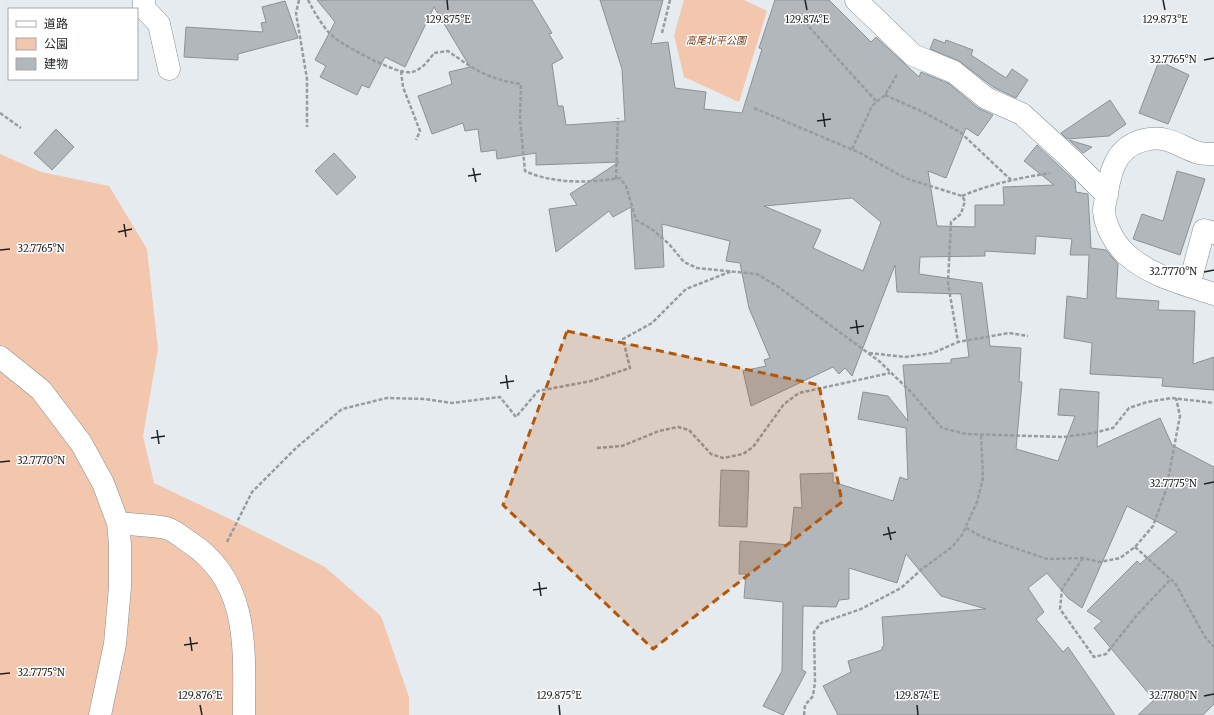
<svg xmlns="http://www.w3.org/2000/svg" width="1214" height="715" font-family="Merriweather,'Noto Sans JP',serif">
	<rect width="100%" height="100%" fill="#e5ebef"/>
	<path fill="#f3c7ae" d="M 684,0 L 744,0 L 767,11 L 739,102 L 684,77 L 674,35 Z
		M 0,154 L 41,172 L 109,186 L 147,249 L 158,349 L 143,436 L 154,483 L 232,520 L 325,567 L 381,616 L 409,697 L 409,715 L 0,715 Z"/>
	<path fill="#b1b7bb" stroke="#8c9195" fill-rule="evenodd" d="M 317,0 L 532,0 L 552,33 L 549,34 L 563,58 L 552,64 L 558,106 L 563,106 L 566,125 L 625,121 L 622,69 L 600,0 L 663,0 L 651,44 L 668,42 L 675,88 L 706,92 L 704,109 L 742,113 L 762,49 L 759,48 L 775,0 L 829,0 L 871,42 L 876,37 L 919,77 L 921,72 L 948,83 L 978,108 L 993,115 L 978,136 L 966,128 L 946,178 L 928,171 L 937,226 L 975,227 L 975,205 L 1004,205 L 1003,187 L 1054,185 L 1024,161 L 1037,145 L 1075,181 L 1076,192 L 1088,194 L 1091,248 L 1106,250 L 1118,264 L 1116,298 L 1159,301 L 1158,310 L 1195,311 L 1193,364 L 1214,357 L 1214,390 L 1162,386 L 1163,378 L 1090,374 L 1092,343 L 1064,338 L 1067,296 L 1087,299 L 1089,255 L 1070,255 L 1072,239 L 1036,236 L 1035,254 L 985,251 L 985,256 L 920,257 L 919,274 L 982,283 L 990,346 L 1021,348 L 1019,382 L 1022,382 L 1016,449 L 1058,461 L 1075,416 L 1058,415 L 1060,389 L 1099,392 L 1097,447 L 1160,418 L 1172,445 L 1214,467 L 1214,704 L 1203,715 L 1138,715 L 1154,700 L 1094,628 L 1102,621 L 1087,611 L 1137,561 L 1140,564 L 1177,532 L 1127,506 L 1082,608 L 1068,598 L 1047,573 L 1028,588 L 1044,612 L 1036,619 L 1063,652 L 1068,647 L 1115,715 L 838,715 L 823,686 L 851,672 L 848,661 L 882,650 L 882,647 L 884,646 L 882,617 L 986,609 L 941,596 L 906,554 L 897,583 L 849,568 L 849,599 L 839,600 L 836,607 L 803,606 L 802,670 L 806,672 L 783,715 L 763,706 L 782,671 L 783,602 L 744,598 L 746,574 L 739,574 L 740,541 L 790,545 L 794,507 L 802,508 L 800,474 L 833,473 L 833,482 L 893,501 L 900,477 L 908,480 L 906,428 L 858,419 L 863,392 L 888,396 L 908,421 L 903,365 L 951,363 L 951,359 L 969,357 L 961,294 L 897,292 L 895,265 L 852,376 L 845,368 L 839,374 L 833,367 L 751,406 L 743,371 L 766,366 L 764,360 L 770,358 L 749,308 L 740,263 L 726,261 L 730,241 L 662,224 L 664,267 L 635,269 L 631,207 L 613,217 L 609,211 L 556,252 L 549,209 L 577,205 L 570,194 L 619,162 L 536,165 L 536,153 L 497,159 L 496,150 L 481,152 L 478,129 L 465,131 L 463,123 L 432,134 L 418,96 L 452,84 L 449,72 L 470,67 L 434,7 L 405,67 L 385,57 L 369,88 L 362,85 L 357,95 L 320,77 L 326,66 L 315,60 L 335,22 ZM 852,198 L 881,222 L 863,271 L 813,248 L 821,230 L 764,206 Z
		M 285,1 L 298,38 L 238,54 L 238,60 L 184,57 L 186,27 L 263,32 L 261,23 L 266,22 L 262,7 Z
		M 934,39 L 945,43 L 946,40 L 973,50 L 971,55 L 1006,78 L 1012,69 L 1028,80 L 1016,98 L 993,87 L 959,61 L 930,49 Z
		M 1159,61 L 1189,75 L 1168,124 L 1139,113 Z
		M 1110,100 L 1126,124 L 1109,136 L 1067,139 L 1061,133 Z
		M 56,129 L 74,147 L 52,170 L 34,153 Z
		M 1069,140 L 1092,147 L 1083,153 Z
		M 334,153 L 356,177 L 337,195 L 315,171 Z
		M 1177,171 L 1205,179 L 1180,255 L 1133,239 L 1142,214 L 1163,221 Z
		M 721,470 L 749,471 L 747,527 L 719,526 Z"/>
	<g fill="none" stroke-linecap="round" stroke-linejoin="round">
		<g stroke="#878d90" stroke-width="23">
			<path id="minor" d="M 144,0 L 144,8 L 159,24 L 169,69
				M 856,0 L 913,55 L 954,72 L 986,98 L 1022,114 L 1071,159 L 1107,195
				M 1214,154 C 1209,154 1203,154 1199,153 C 1182,148 1169,136 1150,139 C 1119,143 1111,166 1107,193 C 1106,199 1104,205 1104,211 C 1105,226 1115,244 1126,254 C 1150,276 1183,284 1214,294
				M 1189,286 L 1204,230 L 1214,233
				M 0,357 L 41,390 L 81,443 L 103,483 L 118,523 L 120,544 L 120,587 L 115,644 L 100,715
				M 118,523 C 134,525 151,525 166,528 C 174,530 183,538 189,542 C 251,582 244,651 244,715"/>
		</g>
		<path stroke="#979c9f" stroke-width="2.5" stroke-dasharray="4 2" stroke-linecap="butt" d="M 299,0 L 296,13 L 307,79 L 307,127
			M 308,0 C 315,13 324,30 336,39 C 349,48 397,75 411,72 C 421,71 429,60 434,53 L 448,51 C 475,70 488,79 521,84 L 520,120 L 525,171 C 553,184 589,183 620,178 L 626,186 L 636,220 L 653,230 L 669,244 L 684,262 L 697,268 L 757,274 L 777,286 L 879,361 L 910,391 L 942,428 L 966,434 L 1063,437 L 1094,433 L 1113,428 L 1129,408 L 1147,402 L 1172,398 L 1214,403
			M 801,18 L 876,101
			M 662,33 L 670,0
			M 401,71 L 403,87 L 420,131 L 416,140
			M 885,95 L 923,112 L 960,132 L 1011,180
			M 754,108 L 860,153 L 905,178 L 962,196 L 965,201 L 961,214 L 951,222 L 948,283 L 958,342
			M 0,113 L 21,128
			M 852,149 L 872,106 L 885,95 L 898,73
			M 616,179 L 618,118
			M 962,196 C 990,184 1019,178 1050,173
			M 869,353 L 905,357 L 933,353 L 958,342 L 1009,333 L 1028,336
			M 597,448 L 622,446 L 659,431 L 678,427 L 689,430 L 711,454 L 723,458 L 743,454 L 753,447 L 784,404 L 799,393 L 890,373
			M 966,528 L 982,537 L 1047,559 L 1083,558 L 1100,562 L 1120,558 L 1135,547 L 1153,526 L 1166,490 L 1180,416 L 1176,398
			M 227,542 L 252,492 L 296,448 L 342,409 L 387,398 L 425,399 L 452,403 L 500,397 L 516,417 L 538,391 L 591,381 L 630,368 L 623,339 L 652,323 L 686,289 L 732,271
			M 1135,547 L 1175,583 L 1205,637 L 1214,647
			M 1083,558 L 1062,589 L 1060,609 L 1094,657 L 1106,654 L 1137,615 L 1171,579
			M 804,715 L 805,705 L 813,696 L 815,682 L 814,632 L 821,623 L 861,609 L 901,588 L 922,569 L 952,547 L 962,535 L 977,502 L 983,478 L 981,434"/>
		<use href="#minor" stroke="#fff" stroke-width="22"/>
	</g>
	<path fill="#b55609" fill-opacity="0.2" stroke="#b55609" stroke-width="3" stroke-dasharray="8 5" stroke-linejoin="round" d="M 567,331 L 819,385 L 842,502 L 653,649 L 503,505 Z"/>
	<path fill="none" stroke="#1f2223" stroke-width="1.5" d="M 447,0 L 448,10M 805,0 L 807,10M 1163,0 L 1165,10M 1204,60 L 1214,58M 823,113 L 825,127M 817,121 L 831,119M 473,168 L 476,182M 468,176 L 481,174M 124,224 L 126,237M 118,232 L 132,229M 0,250 L 10,249M 1204,272 L 1214,270M 856,320 L 858,334M 850,328 L 864,326M 506,375 L 508,389M 500,383 L 514,381M 157,430 L 159,444M 151,438 L 165,436M 0,462 L 10,461M 1204,484 L 1214,482M 888,527 L 891,540M 883,535 L 896,532M 539,582 L 541,596M 533,590 L 547,588M 190,637 L 192,651M 184,645 L 198,643M 0,674 L 10,673M 1204,696 L 1214,694M 200,705 L 202,715M 559,705 L 560,715M 917,705 L 918,715"/>
	<g text-anchor="middle" stroke-width="3" stroke-linejoin="round" paint-order="stroke">
		<g font-size="10" font-style="italic" fill="#703914" stroke="#fff">
			<text x="716" y="44">高尾北平公園</text>
		</g>
	</g>
	<g font-size="10" text-anchor="middle" fill="#1f2223" stroke="#fff" stroke-width="3" stroke-linejoin="round" paint-order="stroke">
		<text x="448" y="23">129.875°E</text>
		<text x="807" y="23">129.874°E</text>
		<text x="1165" y="23">129.873°E</text>
		<text x="1173" y="63">32.7765°N</text>
		<text x="41" y="252">32.7765°N</text>
		<text x="1173" y="275">32.7770°N</text>
		<text x="41" y="464">32.7770°N</text>
		<text x="1173" y="487">32.7775°N</text>
		<text x="41" y="676">32.7775°N</text>
		<text x="200" y="699">129.876°E</text>
		<text x="559" y="699">129.875°E</text>
		<text x="917" y="699">129.874°E</text>
		<text x="1173" y="699">32.7780°N</text>
	</g>
	<rect x="8" y="8" width="130" height="72" fill="#ffffff" stroke="#a5a7a7"/>
	<rect x="16" y="21" width="20" height="6" fill="#ffffff" stroke="#a5a7a7"/>
	<text x="44" y="28" font-size="12" fill="#1f2223">道路</text>
	<rect x="16" y="38" width="20" height="12" fill="#f3c7ae" stroke="#a5a7a7"/>
	<text x="44" y="48" font-size="12" fill="#1f2223">公園</text>
	<rect x="16" y="58" width="20" height="12" fill="#b1b7bb" stroke="#a5a7a7"/>
	<text x="44" y="68" font-size="12" fill="#1f2223">建物</text>
</svg>
